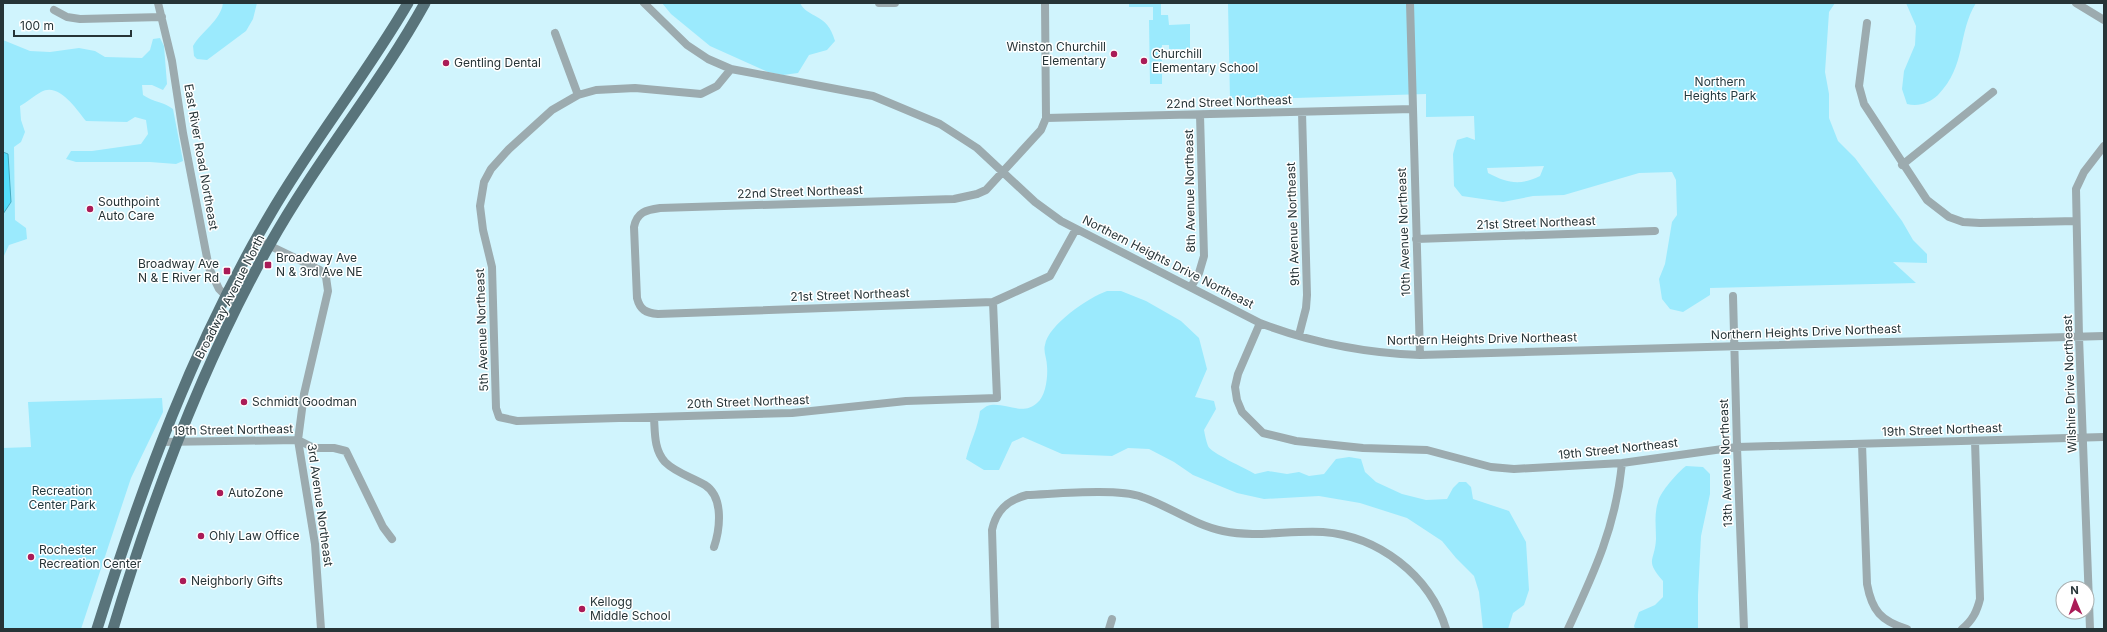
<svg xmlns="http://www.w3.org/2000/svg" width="2107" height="632" font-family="Inter,sans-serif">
	<rect width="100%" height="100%" fill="#d0f4fd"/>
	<path fill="#9beafd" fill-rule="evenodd" d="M 223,3 L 257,3 L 253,19 L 246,31 L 207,60 L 197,59 L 194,56 L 193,46 C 201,32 221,20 223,3 Z
		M 662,3 L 800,3 C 808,19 827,12 835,41 L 827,50 L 809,55 L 798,73 L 783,75 L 768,72 L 710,46 L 671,14 Z
		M 1129,3 L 1161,3 L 1161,15 L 1168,15 L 1169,25 L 1190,24 L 1190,49 L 1169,49 L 1169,45 L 1162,45 L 1162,84 L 1150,84 L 1149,20 L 1153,20 L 1153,7 L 1129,7 Z
		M 1228,3 L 1835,3 L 1829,12 L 1825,72 L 1829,94 L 1829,118 L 1838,141 L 1855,158 L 1902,221 L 1913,240 L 1927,254 L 1927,263 L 1893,262 L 1916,283 L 1710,288 L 1710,295 L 1683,312 L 1670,309 L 1662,299 L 1659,279 L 1665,264 L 1672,222 L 1677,215 L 1676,180 L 1672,172 L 1639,173 L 1564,195 L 1533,196 L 1503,202 L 1462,196 L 1454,186 L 1453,154 L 1457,140 L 1467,137 L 1475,140 L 1474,116 L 1426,117 L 1426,94 L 1230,100 ZM 1544,166 L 1540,176 C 1520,186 1507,183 1488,173 L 1487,168 Z
		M 1906,3 L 1976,3 C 1957,34 1967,65 1938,95 C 1929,103 1919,107 1907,104 L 1902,89 L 1904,71 L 1915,45 L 1916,26 Z
		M 160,38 L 164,46 L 167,84 L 163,90 L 152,85 L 142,85 L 143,95 C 153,102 164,102 173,109 L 183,161 L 176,164 L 150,162 L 76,162 L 66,159 L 71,151 L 92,151 L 141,144 L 148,134 L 146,120 L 135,117 L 127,122 L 86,121 C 76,109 59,82 41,92 C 34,96 27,102 20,106 L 21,120 L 25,132 L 21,142 L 14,147 L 15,220 L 26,228 L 27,239 L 9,245 L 3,258 L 3,40 L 30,51 L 50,52 L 79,48 L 95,51 L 105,57 L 142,58 L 150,50 L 153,39 Z
		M 1107,291 L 1121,291 L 1146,301 L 1181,321 L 1199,338 L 1207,369 L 1195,397 L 1214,401 L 1216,409 L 1204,430 C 1205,435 1206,441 1208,446 C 1211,453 1245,468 1255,474 L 1268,471 L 1287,474 L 1299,472 L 1309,476 L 1324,474 L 1336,459 L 1349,457 L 1361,459 L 1365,472 L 1376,482 L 1402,494 L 1426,500 L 1447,499 L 1453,488 L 1459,482 L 1466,482 L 1471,487 L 1473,499 L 1509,511 L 1526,542 L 1529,590 L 1524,605 L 1513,613 L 1508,629 L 1483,629 L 1479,592 L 1474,576 L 1456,558 L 1442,541 L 1407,518 L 1360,503 L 1319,496 L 1264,499 L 1237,493 L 1193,475 L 1174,462 L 1149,449 L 1128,448 L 1112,456 L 1062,454 L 1023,437 L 1012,442 L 999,470 L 984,470 L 966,459 C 970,442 978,428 980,411 C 983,409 987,405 991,405 C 1007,403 1023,416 1037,403 C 1046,396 1048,376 1047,366 C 1047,359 1043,351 1045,345 C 1048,325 1089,297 1107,291 Z
		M 162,398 L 163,412 L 131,478 L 81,629 L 3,629 L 3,448 L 31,447 L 28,402 Z
		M 1686,466 L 1703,467 L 1710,474 L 1710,494 L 1701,536 L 1698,595 L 1698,629 L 1635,629 L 1634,626 L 1639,612 L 1655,605 L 1663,597 L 1663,581 C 1644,559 1655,562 1656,539 C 1656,527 1654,514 1658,502 C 1660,492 1678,472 1686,466 Z"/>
	<path fill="#55dffd" stroke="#47acc2" d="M 3,152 L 8,154 L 11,202 L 3,214 Z"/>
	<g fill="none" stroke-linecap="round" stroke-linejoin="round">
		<path stroke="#9cabaf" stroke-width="8" d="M 158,3 L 172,61 L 183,133 L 209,268 L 219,289 L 237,307
			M 644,3 L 687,45 L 708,59 L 731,69 L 873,96 L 940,124 L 977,148 L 1035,202 L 1061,221 L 1260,323 C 1310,342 1366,353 1420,355 L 2104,336
			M 879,3 L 895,3
			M 1045,3 L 1046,118 L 1041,130 L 986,190 L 977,194 L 954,199 L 660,208 C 646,210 637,212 634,227 L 637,298 C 640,310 646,313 658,314 L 993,302 L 1050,276 L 1076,229
			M 1410,3 L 1420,355
			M 2076,3 L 2104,20
			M 54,10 L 67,17 L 80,19 L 162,17
			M 1867,23 L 1859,86 L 1864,104 L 1927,200 L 1949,217 L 1963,222 L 1980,223 L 2076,221
			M 555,33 L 578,95
			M 731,69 L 717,86 L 701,94 L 635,88 L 596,90 L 578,95 L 552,110 L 509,149 L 491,169 L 484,182 L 480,206 L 483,230 L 492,267 L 496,408 L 499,417 L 517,421 L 792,413 L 906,401 L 997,398 L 993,302
			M 1046,118 L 1413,109
			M 1902,165 L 1993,92
			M 256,239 L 320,270 L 326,277 L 328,291 L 304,394 L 298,440 L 315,544 L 321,629
			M 1416,239 L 1655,231
			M 1191,287 L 1199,273 L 1204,256 L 1200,115
			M 1733,296 L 1737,447 L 1744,629
			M 1260,323 L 1238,374 L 1235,387 L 1237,400 L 1242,412 L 1263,433 L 1296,441 L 1363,448 L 1427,450 L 1491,467 L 1514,469 L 1622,463 L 1737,447 L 2104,437
			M 1299,335 L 1306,308 L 1307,295 L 1302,112
			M 654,418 C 655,433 654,450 665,462 C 676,473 692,477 705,485 C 724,497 720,529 714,547
			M 161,442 L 298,440 L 314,448 L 334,448 L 346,451 L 383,527 L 392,539
			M 1862,444 L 1867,584 C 1872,611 1881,621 1907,629
			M 995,629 L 992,530 C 996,511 1007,500 1027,495 C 1056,494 1117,488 1142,497 C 1169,506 1194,525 1223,531 C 1256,538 1289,530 1323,532 C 1378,536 1430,575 1446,629
			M 1109,629 L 1112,619
			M 1568,629 C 1594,573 1616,526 1622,463
			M 1962,629 C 1973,620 1977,611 1980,599 L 1975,441
			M 2090,629 L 2079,337 L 2076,189 L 2084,172 L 2104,146"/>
		<path stroke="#59747b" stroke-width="11" d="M 97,629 C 142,485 194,343 271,213 C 313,141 366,75 408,3
			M 113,629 C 153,496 202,365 270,244 C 317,160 379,86 425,3"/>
	</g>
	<g fill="#aa1b57" stroke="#fff" stroke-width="1.5">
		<circle cx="1114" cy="54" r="4"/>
		<circle cx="1144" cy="61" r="4"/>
		<circle cx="446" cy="63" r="4"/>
		<circle cx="90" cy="209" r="4"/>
		<rect x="264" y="261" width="8" height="8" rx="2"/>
		<rect x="223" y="267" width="8" height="8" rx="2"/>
		<circle cx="244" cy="402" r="4"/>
		<circle cx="220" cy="493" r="4"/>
		<circle cx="201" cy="536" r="4"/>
		<circle cx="31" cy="557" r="4"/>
		<circle cx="183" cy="581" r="4"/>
		<circle cx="582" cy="609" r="4"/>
	</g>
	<g text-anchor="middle" stroke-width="3" stroke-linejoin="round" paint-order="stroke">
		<g font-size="12" fill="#263437" stroke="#fff" text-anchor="start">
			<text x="1106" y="51" text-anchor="end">Winston Churchill<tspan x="1106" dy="14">Elementary</tspan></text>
			<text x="1152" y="58">Churchill<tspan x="1152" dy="14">Elementary School</tspan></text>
			<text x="454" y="67">Gentling Dental</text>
			<text x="98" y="206">Southpoint<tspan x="98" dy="14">Auto Care</tspan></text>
			<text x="276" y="262">Broadway Ave<tspan x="276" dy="14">N &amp; 3rd Ave NE</tspan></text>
			<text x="219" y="268" text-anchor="end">Broadway Ave<tspan x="219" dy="14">N &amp; E River Rd</tspan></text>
			<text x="252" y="406">Schmidt Goodman</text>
			<text x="228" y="497">AutoZone</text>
			<text x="209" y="540">Ohly Law Office</text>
			<text x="39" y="554">Rochester<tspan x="39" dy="14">Recreation Center</tspan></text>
			<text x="191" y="585">Neighborly Gifts</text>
			<text x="590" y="606">Kellogg<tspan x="590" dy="14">Middle School</tspan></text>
		</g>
		<g font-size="12" fill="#233a40" stroke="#fff">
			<text x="1720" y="86">Northern<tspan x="1720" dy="14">Heights Park</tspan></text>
			<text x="62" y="495">Recreation<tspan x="62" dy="14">Center Park</tspan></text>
		</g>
		<g font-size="12" fill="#263437" stroke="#fff">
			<text transform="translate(1229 102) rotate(-2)" y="4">22nd Street Northeast</text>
			<text transform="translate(201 157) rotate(80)" y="4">East River Road Northeast</text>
			<text transform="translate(1190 191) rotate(-91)" y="4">8th Avenue Northeast</text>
			<text transform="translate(800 192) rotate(-2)" y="4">22nd Street Northeast</text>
			<text transform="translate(1536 223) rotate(-2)" y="4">21st Street Northeast</text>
			<text transform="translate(1293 224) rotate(-92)" y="4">9th Avenue Northeast</text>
			<text transform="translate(1404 232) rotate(-92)" y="4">10th Avenue Northeast</text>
			<text transform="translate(1168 262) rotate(27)" y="4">Northern Heights Drive Northeast</text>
			<text transform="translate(850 295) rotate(-2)" y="4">21st Street Northeast</text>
			<text transform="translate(230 297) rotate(-63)" y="4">Broadway Avenue North</text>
			<text transform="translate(482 330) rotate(-92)" y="4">5th Avenue Northeast</text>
			<text transform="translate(1806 332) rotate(-2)" y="4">Northern Heights Drive Northeast</text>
			<text transform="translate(1482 339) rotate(-1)" y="4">Northern Heights Drive Northeast</text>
			<text transform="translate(2070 384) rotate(-92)" y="4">Wilshire Drive Northeast</text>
			<text transform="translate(748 402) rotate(-2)" y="4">20th Street Northeast</text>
			<text transform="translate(233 430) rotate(-1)" y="4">19th Street Northeast</text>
			<text transform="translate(1942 430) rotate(-2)" y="4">19th Street Northeast</text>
			<text transform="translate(1618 449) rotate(-6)" y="4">19th Street Northeast</text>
			<text transform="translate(1726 463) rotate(-92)" y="4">13th Avenue Northeast</text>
			<text transform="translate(320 505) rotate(82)" y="4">3rd Avenue Northeast</text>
		</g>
	</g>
	<rect width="2107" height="632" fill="none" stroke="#263437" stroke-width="8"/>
	<g transform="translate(2075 600) rotate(358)"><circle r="19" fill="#ffffff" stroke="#a8aeaf"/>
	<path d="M0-3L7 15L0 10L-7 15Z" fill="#aa1b57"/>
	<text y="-6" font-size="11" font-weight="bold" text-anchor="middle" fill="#263437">N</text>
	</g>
	<path d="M14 30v6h117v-6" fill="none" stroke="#263437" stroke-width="2"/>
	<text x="20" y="30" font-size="12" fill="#263437" stroke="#ffffff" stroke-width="3" paint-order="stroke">100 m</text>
</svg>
